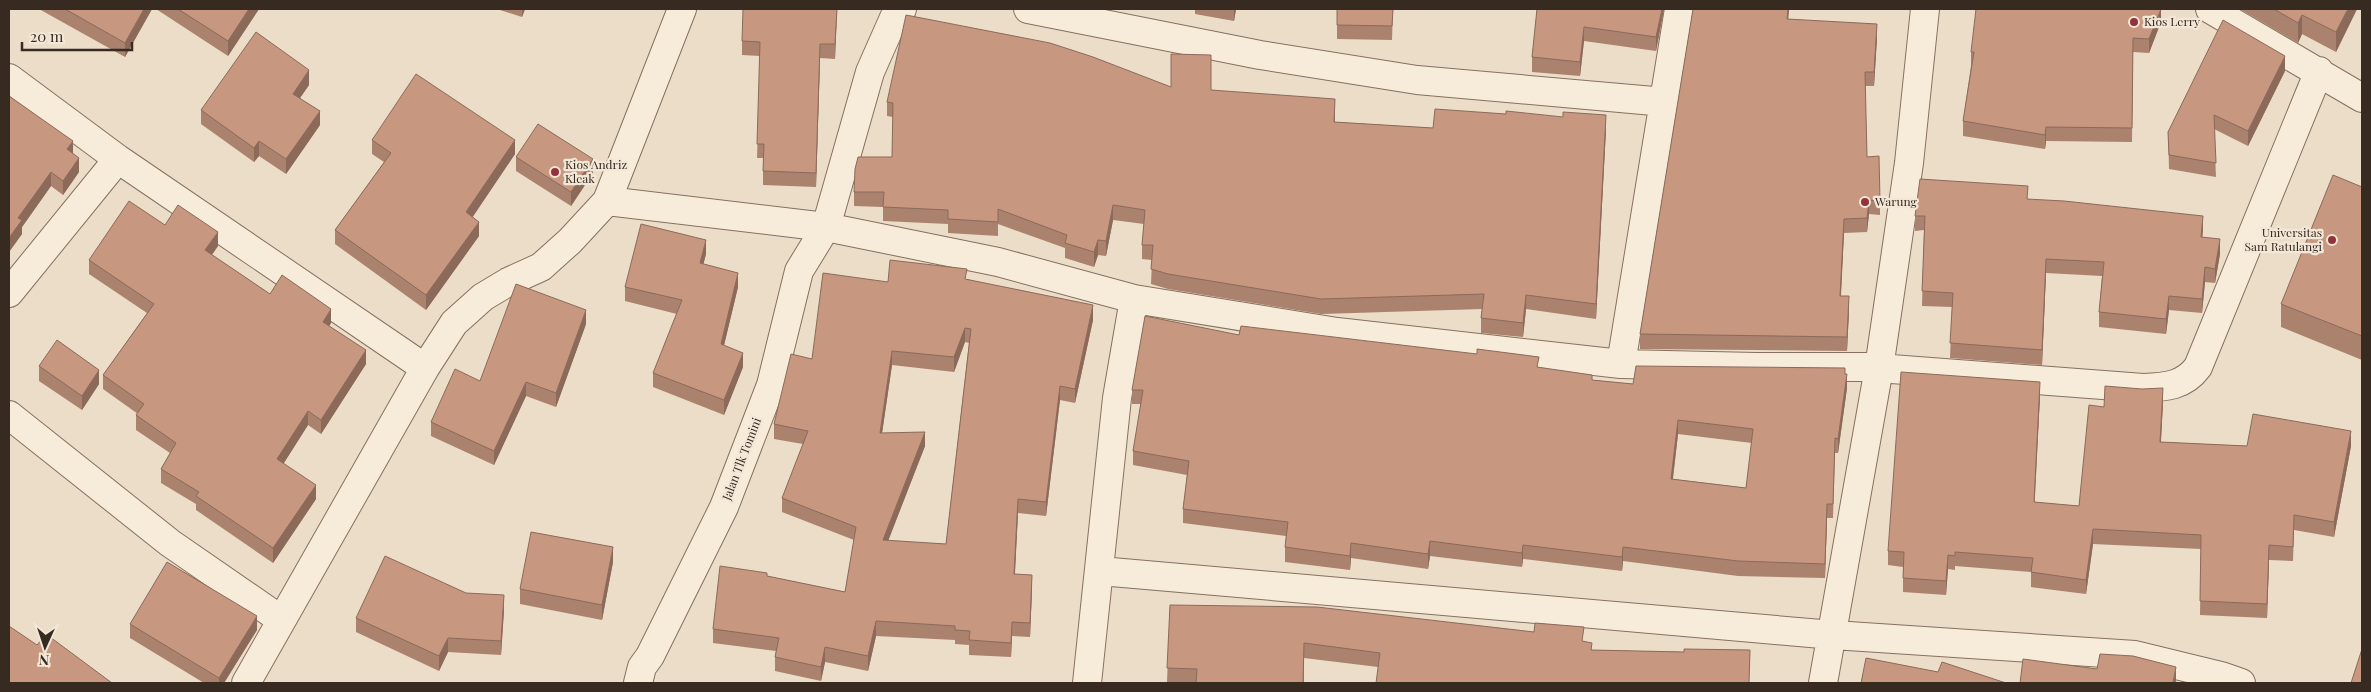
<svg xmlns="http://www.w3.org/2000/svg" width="2371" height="692" font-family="'Playfair Display',serif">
	<rect width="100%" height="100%" fill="#ebddc8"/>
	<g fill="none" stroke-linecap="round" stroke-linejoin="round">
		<g stroke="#86705e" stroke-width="30">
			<path id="minor" d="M 1028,9 L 1260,55 L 1417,80 L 1665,102
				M 2210,9 L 2362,98
				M 9,78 L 118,159 L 425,368
				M 607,201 L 826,227 L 998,262 L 1134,299 L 1117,398 L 1087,683
				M 9,293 L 118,159
				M 1134,299 L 1337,332 L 1621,364 L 1756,367 L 1865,367 L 2143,388 C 2166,387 2184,386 2198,367 L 2319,71
				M 1621,364 L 1679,9
				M 9,415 L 170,543 L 280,619
				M 1100,571 L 1833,635 L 2135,655 L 2221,676 L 2241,683
				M 246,683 L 425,368 L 454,323 L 483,297 L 508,282 L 541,267 L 570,241 L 607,201 L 682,9
				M 638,683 L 642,667 L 650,656 L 724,507 L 771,385 L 799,271 L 826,227 L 870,72 L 897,11 L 902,9
				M 1823,683 L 1879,368 L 1909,163 L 1925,9"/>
		</g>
		<use href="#minor" stroke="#f7ecda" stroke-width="28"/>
	</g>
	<path fill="#ab826e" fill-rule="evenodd" d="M 39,9 L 152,9 L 125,57 Z
		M 156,9 L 259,9 L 228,56 Z
		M 497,9 L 525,9 L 522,17 Z
		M 837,9 L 835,59 L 820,58 L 816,187 L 763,185 L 763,158 L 757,158 L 760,56 L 742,55 L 742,41 Z
		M 1195,9 L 1236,9 L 1234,21 L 1195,14 Z
		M 1337,9 L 1393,9 L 1392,40 L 1337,39 Z
		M 1487,9 L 1531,9 L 1531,10 L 1487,10 Z
		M 1537,9 L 1664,9 L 1656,51 L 1584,41 L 1580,76 L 1532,72 L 1532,57 Z
		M 1693,9 L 1789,9 L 1788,19 L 1877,38 L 1874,86 L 1865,86 L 1867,157 L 1880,201 L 1880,215 L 1869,214 L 1867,232 L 1844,233 L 1841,296 L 1849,310 L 1847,351 L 1640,349 L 1640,334 Z
		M 2161,9 L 2161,22 L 2149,53 L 2133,52 L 2132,142 L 2046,141 L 2045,149 L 1963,136 L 1963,121 L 1971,66 L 1971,52 Z
		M 2240,9 L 2357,9 L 2336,52 L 2302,34 L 2298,43 Z
		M 2285,71 L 2248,146 L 2214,129 L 2216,177 L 2169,169 L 2168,132 Z
		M 309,85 L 300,98 L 320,125 L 286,174 L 259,156 L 254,162 L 201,124 L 201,110 Z
		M 1171,87 L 1211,90 L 1335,113 L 1335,122 L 1433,128 L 1606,129 L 1596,319 L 1526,309 L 1523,337 L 1481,333 L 1481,318 L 1482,309 L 1321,314 L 1168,289 L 1151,284 L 1152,260 L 1142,259 L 1142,245 L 1144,224 L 1113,220 L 1106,256 L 1098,255 L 1094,267 L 1065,258 L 1065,248 L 998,224 L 998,236 L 948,233 L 948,224 L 883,221 L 883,207 L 854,206 L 854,192 L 892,157 L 893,117 L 887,116 L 887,102 Z
		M 9,96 L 73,153 L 79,172 L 63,195 L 51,186 L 22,227 L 22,234 L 9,252 Z
		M 372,140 L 515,154 L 472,217 L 479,236 L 426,310 L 335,244 L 335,230 L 384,162 L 372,154 Z
		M 516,157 L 593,173 L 571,206 L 516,171 Z
		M 2362,187 L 2362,360 L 2281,327 L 2281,304 Z
		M 2028,199 L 2203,230 L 2202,237 L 2220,254 L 2215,283 L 2205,282 L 2202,313 L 2169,310 L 2166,334 L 2099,327 L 2099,312 L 2102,276 L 2046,273 L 2042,365 L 1950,358 L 1952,307 L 1922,306 L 1924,230 L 1915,231 L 1915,216 Z
		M 165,225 L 218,246 L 212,255 L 270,294 L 331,323 L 329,326 L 366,364 L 321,434 L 308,425 L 283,464 L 316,499 L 273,563 L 196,510 L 196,504 L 161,483 L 161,469 L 170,453 L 136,430 L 136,415 L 138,414 L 103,389 L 103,375 L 147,313 L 89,274 L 89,260 Z
		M 706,254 L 703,264 L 738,287 L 724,345 L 743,367 L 724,415 L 653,387 L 653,373 L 677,314 L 625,301 L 625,287 Z
		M 967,279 L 1093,320 L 1075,403 L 1060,400 L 1046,516 L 1018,513 L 1015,574 L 1032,589 L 1030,637 L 1012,636 L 1011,657 L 969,655 L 969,645 L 955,644 L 955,640 L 876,636 L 868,671 L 825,662 L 821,681 L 775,671 L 775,657 L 776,651 L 713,643 L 713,629 L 767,576 L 845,592 L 854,540 L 782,512 L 782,498 L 803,444 L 774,439 L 774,424 L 812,359 L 888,282 ZM 965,342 L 969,343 L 946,544 L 888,541 L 925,446 L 882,433 L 892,365 L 954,372 Z
		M 586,324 L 556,407 L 526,396 L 494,465 L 431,436 L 431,422 L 480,381 Z
		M 1239,335 L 1539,367 L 1592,380 L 1633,384 L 1845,374 L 1847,388 L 1838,453 L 1835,453 L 1833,518 L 1827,518 L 1825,578 L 1738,576 L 1623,561 L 1622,571 L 1523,559 L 1522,567 L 1430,556 L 1428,569 L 1351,558 L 1350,570 L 1285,562 L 1285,547 L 1286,536 L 1183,523 L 1183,509 L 1187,475 L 1133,465 L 1133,451 L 1141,404 L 1132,404 L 1132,390 ZM 1678,434 L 1752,443 L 1746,488 L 1673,479 Z
		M 39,366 L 99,384 L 82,410 L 39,381 Z
		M 2040,396 L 2034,502 L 2079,506 L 2104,407 L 2163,402 L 2161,442 L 2247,446 L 2351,446 L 2334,537 L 2294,530 L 2293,561 L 2269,560 L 2267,618 L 2200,615 L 2201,549 L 2093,544 L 2086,594 L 2031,587 L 2031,572 L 1955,566 L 1955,570 L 1948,569 L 1946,595 L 1903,592 L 1903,567 L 1888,565 L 1888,551 Z
		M 613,562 L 602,620 L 520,604 L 520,589 Z
		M 466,593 L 504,610 L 501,655 L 448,652 L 439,671 L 356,632 L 356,618 Z
		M 1170,605 L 1584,641 L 1592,650 L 1684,652 L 1750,650 L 1378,667 L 1304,658 L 1304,683 L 1196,683 L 1167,682 Z
		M 130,624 L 257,630 L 224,683 L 204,683 L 130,638 Z"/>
	<path fill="#8b6a5a" d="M 144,9 L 152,9 L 125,57 L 125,43 Z
		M 249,9 L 259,9 L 228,56 L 228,41 Z
		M 522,9 L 525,9 L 522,17 Z
		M 837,9 L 835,59 L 835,44 Z
		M 1234,9 L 1236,9 L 1234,21 Z
		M 1662,9 L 1664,9 L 1656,51 L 1656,37 Z
		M 1788,9 L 1789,9 L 1787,33 L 1787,19 Z
		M 2161,9 L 2161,22 L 2149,53 L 2149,39 Z
		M 2348,9 L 2357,9 L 2336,52 L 2336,32 Z
		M 2302,15 L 2302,34 L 2298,43 L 2298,23 Z
		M 1877,24 L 1877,38 L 1874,86 L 1874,72 Z
		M 1584,27 L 1584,41 L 1580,76 L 1580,62 Z
		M 820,44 L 820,58 L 816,187 L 816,173 Z
		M 2285,56 L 2285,71 L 2248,146 L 2248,131 Z
		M 309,70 L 309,85 L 293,108 L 293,94 Z
		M 1335,99 L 1335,113 L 1334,137 L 1334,122 Z
		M 320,111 L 320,125 L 286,174 L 286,159 Z
		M 1606,115 L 1606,129 L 1596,319 L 1596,304 Z
		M 2046,127 L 2046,141 L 2045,149 L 2045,135 Z
		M 515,140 L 515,154 L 466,227 L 466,212 Z
		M 73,141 L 73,155 L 67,149 Z
		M 259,141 L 259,156 L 254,162 L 254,148 Z
		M 79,158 L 79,172 L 63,195 L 63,181 Z
		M 593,159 L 593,173 L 571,206 L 571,192 Z
		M 51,172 L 51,186 L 22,227 L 22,234 L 9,252 L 9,238 L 18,218 Z
		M 1869,200 L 1869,214 L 1867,232 L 1867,218 Z
		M 1113,205 L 1113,220 L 1106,256 L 1106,241 Z
		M 2203,216 L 2203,230 L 2201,251 L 2201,237 Z
		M 1844,219 L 1844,233 L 1840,310 L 1840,296 Z
		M 479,222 L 479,236 L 426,310 L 426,295 Z
		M 218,232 L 218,246 L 205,264 L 205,250 Z
		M 2220,239 L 2220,254 L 2215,283 L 2215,269 Z
		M 706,240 L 706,254 L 700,278 L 700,263 Z
		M 1098,240 L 1098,255 L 1094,267 L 1094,252 Z
		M 2046,259 L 2046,273 L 2042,365 L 2042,350 Z
		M 2205,267 L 2205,282 L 2202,313 L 2202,299 Z
		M 738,273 L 738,287 L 721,358 L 721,344 Z
		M 1526,295 L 1526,309 L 1523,337 L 1523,323 Z
		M 1849,296 L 1849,310 L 1847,351 L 1847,337 Z
		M 2169,296 L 2169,310 L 2166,334 L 2166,319 Z
		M 1093,305 L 1093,320 L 1075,403 L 1075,389 Z
		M 331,309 L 331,323 L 323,336 L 323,322 Z
		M 586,310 L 586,324 L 556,407 L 556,393 Z
		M 965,328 L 965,342 L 954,372 L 954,357 Z
		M 366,350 L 366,364 L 321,434 L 321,420 Z
		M 892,351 L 892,365 L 880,447 L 880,433 Z
		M 743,353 L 743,367 L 724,415 L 724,400 Z
		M 99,370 L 99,384 L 82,410 L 82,396 Z
		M 1847,374 L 1847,388 L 1838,453 L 1838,439 Z
		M 526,382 L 526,396 L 494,465 L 494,451 Z
		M 2040,382 L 2040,396 L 2034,516 L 2034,502 Z
		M 1060,386 L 1060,400 L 1046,516 L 1046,502 Z
		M 2163,388 L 2163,402 L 2160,456 L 2160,442 Z
		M 308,411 L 308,425 L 277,474 L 277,459 Z
		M 1678,420 L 1678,434 L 1671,493 L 1671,479 Z
		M 2351,431 L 2351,446 L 2334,537 L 2334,522 Z
		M 925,432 L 925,446 L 883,554 L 883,540 Z
		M 316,485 L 316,499 L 273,563 L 273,548 Z
		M 1018,499 L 1018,513 L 1014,588 L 1014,574 Z
		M 1827,504 L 1827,518 L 1825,578 L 1825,564 Z
		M 2093,529 L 2093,544 L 2086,594 L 2086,580 Z
		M 1430,541 L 1430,556 L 1428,569 L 1428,554 Z
		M 1351,543 L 1351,558 L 1350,570 L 1350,556 Z
		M 1523,545 L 1523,559 L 1522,567 L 1522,553 Z
		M 2269,545 L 2269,560 L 2267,618 L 2267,604 Z
		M 613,547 L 613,562 L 602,620 L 602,605 Z
		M 1623,547 L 1623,561 L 1622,571 L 1622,557 Z
		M 1948,555 L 1948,569 L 1946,595 L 1946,581 Z
		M 1032,575 L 1032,589 L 1030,637 L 1030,623 Z
		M 504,595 L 504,610 L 501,655 L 501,641 Z
		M 257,616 L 257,630 L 224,683 L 219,683 L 219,678 Z
		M 876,621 L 876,636 L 868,671 L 868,656 Z
		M 1012,622 L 1012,636 L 1011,657 L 1011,643 Z
		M 448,638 L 448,652 L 439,671 L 439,656 Z
		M 825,647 L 825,662 L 821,681 L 821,667 Z
		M 2176,667 L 2176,681 L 2175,683 L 2173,683 Z"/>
	<path fill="#c79780" stroke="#8b6a5a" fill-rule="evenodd" d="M 65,9 L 144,9 L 125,43 Z
		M 178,9 L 249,9 L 228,41 Z
		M 743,9 L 837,9 L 835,44 L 820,44 L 816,173 L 763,171 L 764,144 L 757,144 L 760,42 L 742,41 Z
		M 1337,9 L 1393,9 L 1392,26 L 1337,25 Z
		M 1537,9 L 1662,9 L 1656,37 L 1584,27 L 1580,62 L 1532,57 Z
		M 1693,9 L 1788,9 L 1787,19 L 1877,24 L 1874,72 L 1865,72 L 1867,157 L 1879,156 L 1880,201 L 1869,200 L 1867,218 L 1844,219 L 1840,296 L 1849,296 L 1847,337 L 1640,334 Z
		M 1976,9 L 2161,9 L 2149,39 L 2133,38 L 2132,128 L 2046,127 L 2045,135 L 1963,121 L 1974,52 L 1971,52 Z
		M 2274,9 L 2348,9 L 2336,32 L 2302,15 L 2298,23 Z
		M 906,15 L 1050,43 L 1093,57 L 1171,87 L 1171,54 L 1211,55 L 1211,90 L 1335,99 L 1334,122 L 1433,128 L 1435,109 L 1506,114 L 1506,111 L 1563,117 L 1563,112 L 1606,115 L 1596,304 L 1526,295 L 1523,323 L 1481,318 L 1484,294 L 1321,299 L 1168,274 L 1151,269 L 1153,245 L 1142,245 L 1145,210 L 1113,205 L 1106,241 L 1098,240 L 1094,252 L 1065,243 L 1067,235 L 998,209 L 998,222 L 948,219 L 948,210 L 883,207 L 884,192 L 854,192 L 855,169 L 858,157 L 892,157 L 893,103 L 887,102 Z
		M 2223,20 L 2285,56 L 2248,131 L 2214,115 L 2216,163 L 2169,155 L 2168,132 Z
		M 256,32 L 309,70 L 293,94 L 320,111 L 286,159 L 259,141 L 254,148 L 201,110 Z
		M 416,74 L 515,140 L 466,212 L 479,222 L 426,295 L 335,230 L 391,153 L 372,140 Z
		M 9,96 L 73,141 L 67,149 L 79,158 L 63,181 L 51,172 L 18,218 L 22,220 L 9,238 Z
		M 538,124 L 593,159 L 571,192 L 516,157 Z
		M 2333,175 L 2362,187 L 2362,336 L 2281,304 Z
		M 1920,179 L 2028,186 L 2027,199 L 2064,201 L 2203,216 L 2201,237 L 2220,239 L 2215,269 L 2205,267 L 2202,299 L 2169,296 L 2166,319 L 2099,312 L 2104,262 L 2046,259 L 2042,350 L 1950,343 L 1953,293 L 1922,291 L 1925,216 L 1915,216 Z
		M 129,201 L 165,225 L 178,205 L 218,232 L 205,250 L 270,294 L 282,275 L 331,309 L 323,322 L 366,350 L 321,420 L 308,411 L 277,459 L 316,485 L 273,548 L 196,496 L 199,492 L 161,469 L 176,443 L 136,415 L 144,404 L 103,375 L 154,304 L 89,260 Z
		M 641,224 L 706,240 L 700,263 L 738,273 L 721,344 L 743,353 L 724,400 L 653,373 L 682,300 L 625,287 Z
		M 890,260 L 967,269 L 965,279 L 1093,305 L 1075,389 L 1060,386 L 1046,502 L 1018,499 L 1014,574 L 1032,575 L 1030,623 L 1012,622 L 1011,643 L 969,640 L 970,631 L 955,630 L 955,626 L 876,621 L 868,656 L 825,647 L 821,667 L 775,657 L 779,638 L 713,629 L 720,566 L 767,573 L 767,576 L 845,592 L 856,527 L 782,498 L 808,431 L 774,424 L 791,354 L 812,359 L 823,273 L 888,282 ZM 965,328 L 971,329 L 946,544 L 883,540 L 925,432 L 880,433 L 892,351 L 954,357 Z
		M 516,284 L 586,310 L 556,393 L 526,382 L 494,451 L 431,422 L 455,369 L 480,381 Z
		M 1145,316 L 1239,335 L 1241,326 L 1477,354 L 1477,349 L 1539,357 L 1537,367 L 1592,375 L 1592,380 L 1633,384 L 1636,366 L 1845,368 L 1845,374 L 1847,374 L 1838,439 L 1835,438 L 1833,504 L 1827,504 L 1825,564 L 1738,561 L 1623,547 L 1622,557 L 1523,545 L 1522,553 L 1430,541 L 1428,554 L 1351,543 L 1350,556 L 1285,547 L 1288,522 L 1183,509 L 1189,461 L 1133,451 L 1143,390 L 1132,390 ZM 1678,420 L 1753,429 L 1746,488 L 1671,479 Z
		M 57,340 L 99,370 L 82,396 L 39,366 Z
		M 1901,372 L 2040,382 L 2034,502 L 2079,506 L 2089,405 L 2104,407 L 2105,386 L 2142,389 L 2163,388 L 2160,442 L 2247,446 L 2253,414 L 2351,431 L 2334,522 L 2294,515 L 2293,547 L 2269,545 L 2267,604 L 2200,601 L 2201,535 L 2093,529 L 2086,580 L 2031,572 L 2033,558 L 1955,552 L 1955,556 L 1948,555 L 1946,581 L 1903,578 L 1904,552 L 1888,551 Z
		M 531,532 L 613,547 L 602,605 L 520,589 Z
		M 385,556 L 466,593 L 504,595 L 501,641 L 448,638 L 439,656 L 356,618 Z
		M 167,562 L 257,616 L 219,678 L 130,624 Z
		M 1170,605 L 1317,607 L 1534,632 L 1535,623 L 1584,627 L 1582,641 L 1592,643 L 1591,650 L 1684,652 L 1684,649 L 1750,650 L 1749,683 L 1376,683 L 1380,653 L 1304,643 L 1303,683 L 1196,683 L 1197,669 L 1167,668 Z
		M 9,626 L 37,645 L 46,634 L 112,683 L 9,683 Z
		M 2362,649 L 2362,683 L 2351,683 Z
		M 2100,654 L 2133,656 L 2176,667 L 2173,682 L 2184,683 L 2020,683 L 2023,659 L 2097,669 Z
		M 1866,658 L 1938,672 L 1942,662 L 2006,683 L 1861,683 Z"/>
	<g fill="#91323c" stroke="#f3e8d7" stroke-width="2">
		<circle cx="2134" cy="22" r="5"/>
		<circle cx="555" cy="172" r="5"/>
		<circle cx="1865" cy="202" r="5"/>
		<circle cx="2332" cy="240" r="5"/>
	</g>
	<g text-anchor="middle" stroke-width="4.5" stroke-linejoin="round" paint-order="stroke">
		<g font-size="12" fill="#372a21" stroke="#f3e8d7" text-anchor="start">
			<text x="2144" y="26">Kios Lerry</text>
			<text x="565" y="169">Kios Andriz<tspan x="565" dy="14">Kleak</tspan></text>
			<text x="1875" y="206">Warung</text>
			<text x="2322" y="237" text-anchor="end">Universitas<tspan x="2322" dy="14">Sam Ratulangi</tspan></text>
		</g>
		<g font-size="12" fill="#372a21" stroke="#f3e8d7">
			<text transform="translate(742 459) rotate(-69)" y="4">Jalan Tlk Tomini</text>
		</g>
	</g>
	<rect width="2371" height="692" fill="none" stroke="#372a21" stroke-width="20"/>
	<g transform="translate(45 647) rotate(183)" stroke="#f3e8d7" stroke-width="4" paint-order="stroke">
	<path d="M0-4L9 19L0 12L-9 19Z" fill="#372a21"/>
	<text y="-8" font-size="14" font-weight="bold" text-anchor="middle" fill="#372a21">N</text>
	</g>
	<path d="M22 42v8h110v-8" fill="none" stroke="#372a21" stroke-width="2.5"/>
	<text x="30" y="42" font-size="15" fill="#372a21" stroke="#f3e8d7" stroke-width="4" paint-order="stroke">20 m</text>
</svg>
